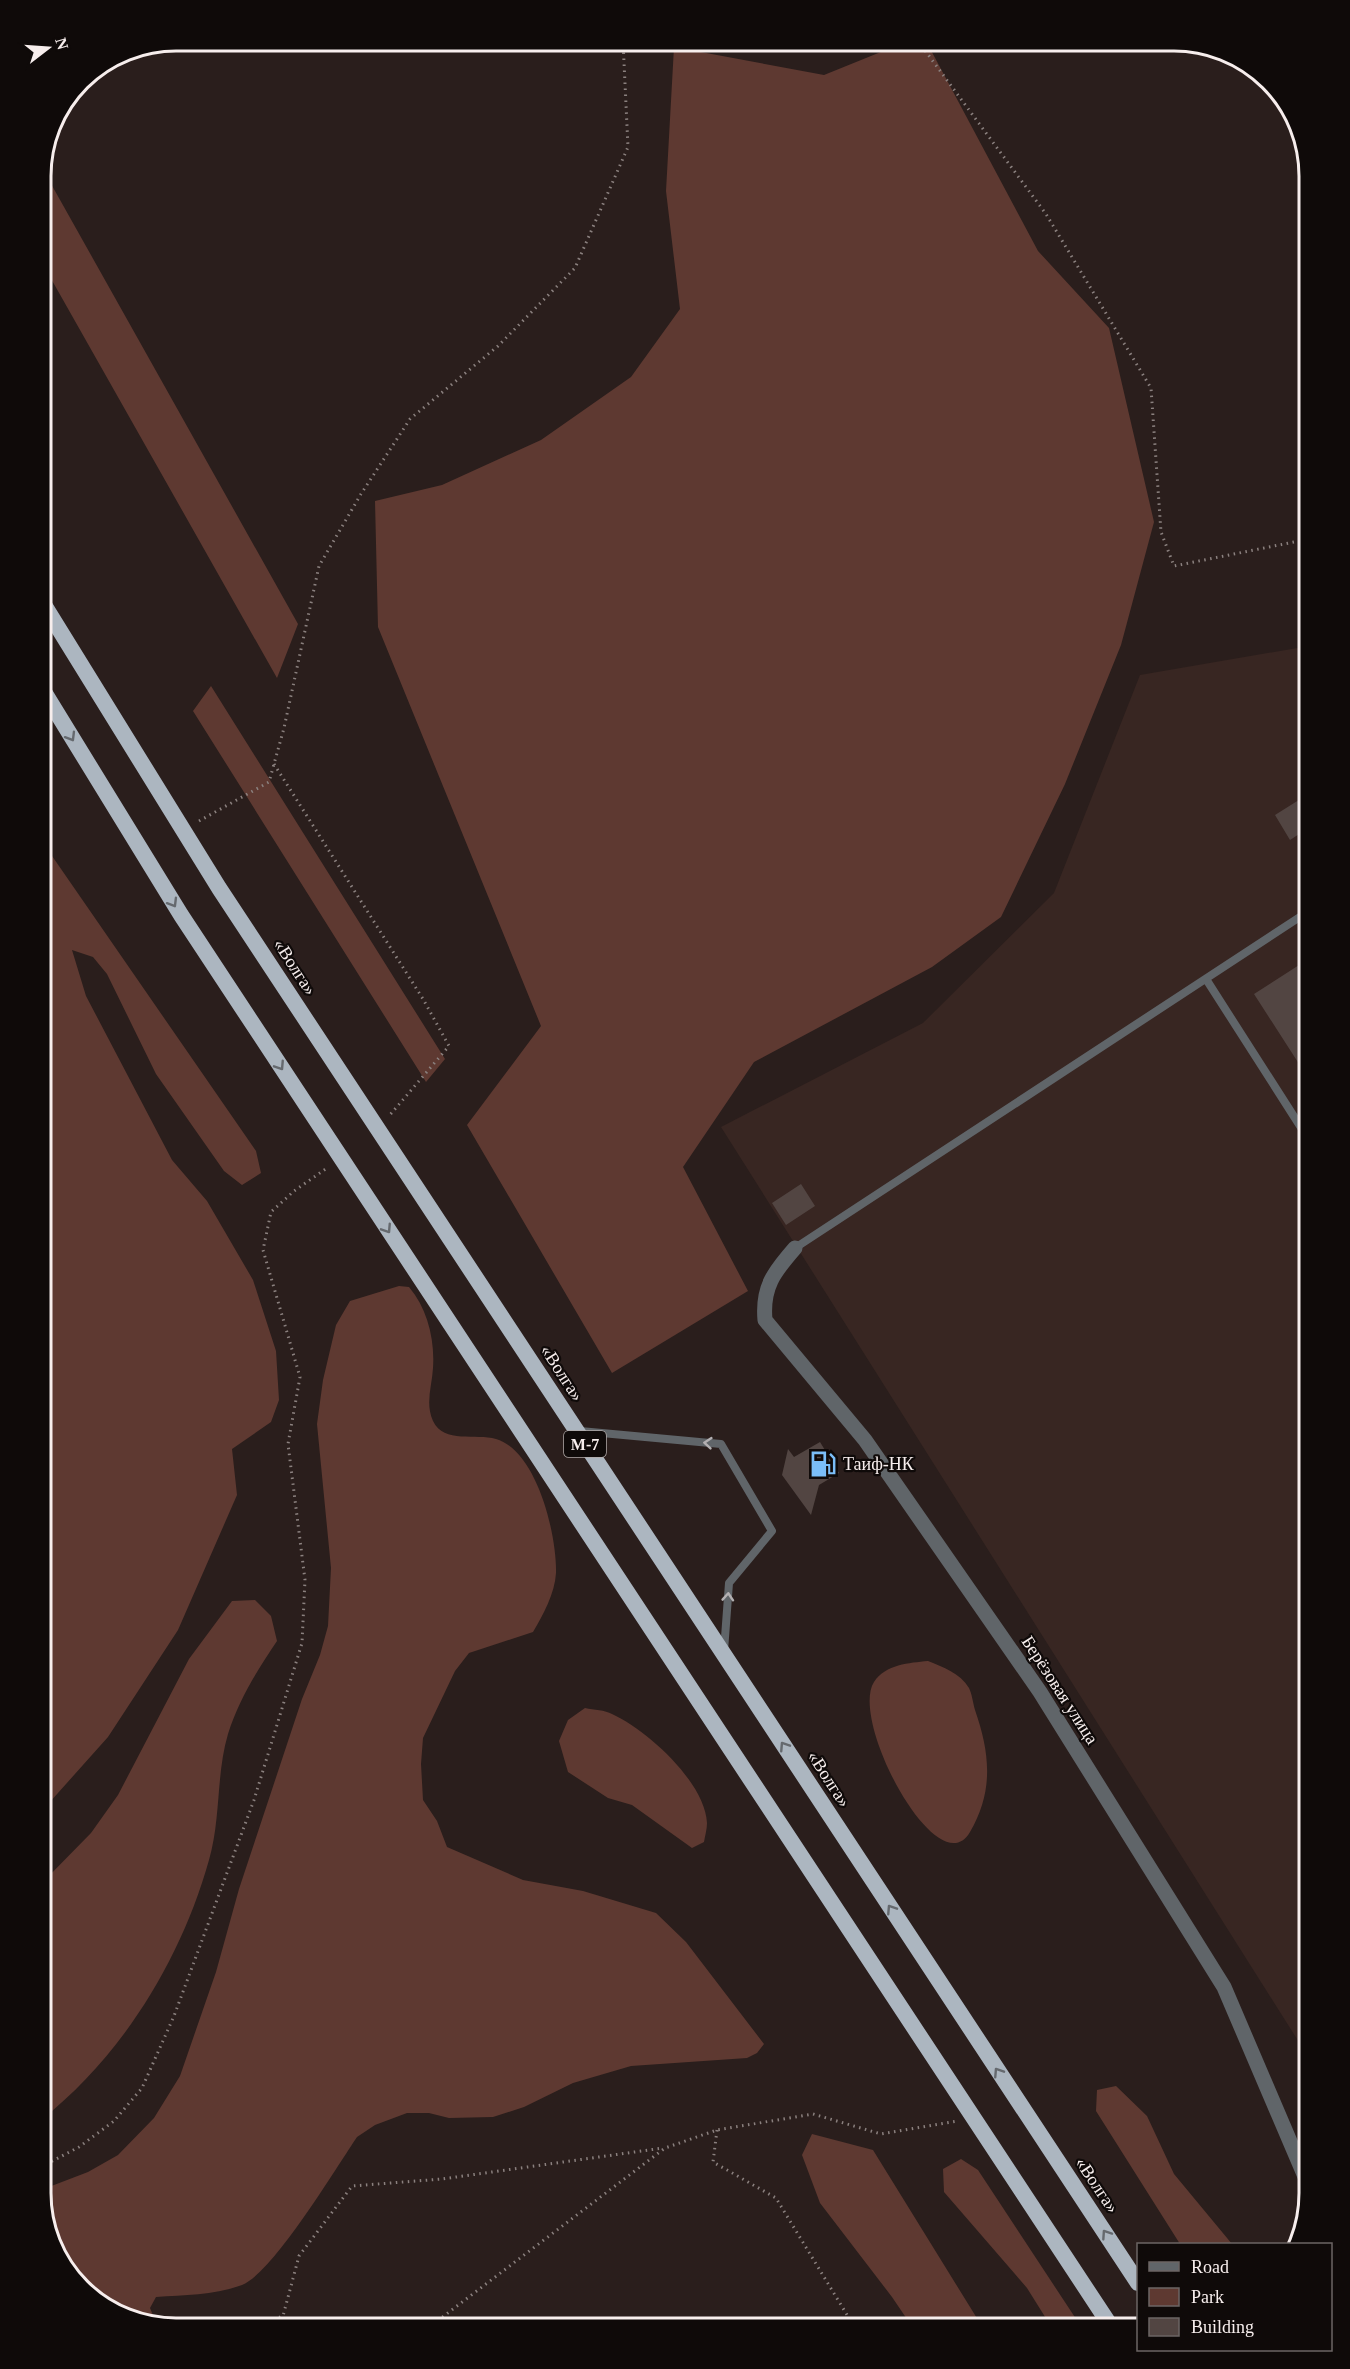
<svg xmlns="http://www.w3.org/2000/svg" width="1350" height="2369" font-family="Georgia,serif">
	<rect width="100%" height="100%" fill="#2a1e1c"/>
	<path fill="#382622" d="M 1309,646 L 1309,2058 L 721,1127 L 923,1023 L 1054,893 L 1140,675 Z"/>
	<path fill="#5e3931" d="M 908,41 L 926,41 L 1038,251 L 1109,328 L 1154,522 L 1121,645 L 1065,784 L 1001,917 L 932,967 L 754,1062 L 683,1167 L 748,1291 L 612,1373 L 467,1125 L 541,1026 L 378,627 L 375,501 L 442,485 L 541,440 L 631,377 L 680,309 L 666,191 L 674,47 L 824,75 Z
		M 41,166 L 298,624 L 277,678 L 41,261 Z
		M 211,686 L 445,1059 L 426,1082 L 193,711 Z
		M 41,840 L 256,1151 L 261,1173 L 242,1185 L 224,1171 L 156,1074 L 107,974 L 93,957 L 72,950 L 86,996 L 172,1160 L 207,1201 L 253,1280 L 276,1351 L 279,1400 L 271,1422 L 232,1449 L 237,1495 L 178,1630 L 108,1737 L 41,1812 Z
		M 399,1286 L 409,1287 C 427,1308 435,1339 433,1368 C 432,1386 425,1403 433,1421 C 444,1444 476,1433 496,1439 C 537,1451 557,1535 556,1573 C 555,1593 543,1615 533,1632 L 469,1653 L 455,1671 L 423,1738 L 421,1764 L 423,1800 L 437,1821 L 447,1847 L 523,1880 L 583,1891 L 656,1913 L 686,1942 L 764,2044 L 757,2053 L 747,2058 L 631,2066 L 573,2083 L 524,2107 L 493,2117 L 449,2118 L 429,2113 L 407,2113 L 375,2125 L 357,2137 C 336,2168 273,2273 242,2285 C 215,2295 185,2295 156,2297 L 150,2308 L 157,2325 L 100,2306 L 54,2253 L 41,2190 L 88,2172 L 118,2155 L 154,2118 L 180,2076 L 216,1972 L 239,1889 L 302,1699 L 320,1655 L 328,1626 L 331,1568 L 317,1424 L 323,1380 L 336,1325 L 350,1301 Z
		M 255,1600 L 271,1616 L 277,1641 C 257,1671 239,1699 228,1734 C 216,1774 221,1819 209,1860 C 181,1960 122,2056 41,2120 L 41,1884 L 91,1833 L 118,1795 L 189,1659 L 232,1601 Z
		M 928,1661 C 943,1667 960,1673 969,1688 C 972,1694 973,1703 975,1710 C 990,1753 994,1791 970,1832 C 938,1887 849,1721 874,1682 C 886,1664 909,1663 928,1661 Z
		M 585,1708 C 594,1710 605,1710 612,1714 C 647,1730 705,1782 707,1823 C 707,1829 705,1836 704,1842 L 692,1848 L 632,1805 L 608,1798 L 568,1772 L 559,1741 L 568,1720 Z
		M 1116,2086 L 1147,2116 L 1174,2174 L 1232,2244 L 1180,2244 L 1096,2111 L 1097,2090 Z
		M 812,2134 L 873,2150 L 983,2328 L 913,2328 L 892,2297 L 820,2203 L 802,2155 Z
		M 961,2159 L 978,2170 L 1082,2328 L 1052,2328 L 1027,2288 L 944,2192 L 943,2169 Z"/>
	<path fill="#524542" d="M 1310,793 L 1310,827 L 1290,840 L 1275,815 Z
		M 1310,958 L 1310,1081 L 1254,994 Z
		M 801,1184 L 815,1206 L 786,1225 L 772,1203 Z
		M 820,1442 L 839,1473 L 819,1485 L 811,1515 L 782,1475 L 788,1449 L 794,1457 Z"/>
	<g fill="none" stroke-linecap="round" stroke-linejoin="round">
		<path stroke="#8b817f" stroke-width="3" stroke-dasharray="1.5 4.5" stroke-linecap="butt" d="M 918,41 L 1046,214 L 1151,388 L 1161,532 L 1174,566 L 1309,539
			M 274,764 L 423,999 L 449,1046 L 389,1116
			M 199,821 L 269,782 L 284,728 L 319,566 L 361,494 L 410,419 L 498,346 L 575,268 L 628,147 L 623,41
			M 717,2130 L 713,2162 L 776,2198 L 855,2328
			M 41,2167 L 79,2147 L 114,2121 L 142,2088 L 174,2016 L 254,1800 L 302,1643 L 305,1580 L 288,1444 L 300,1377 L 263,1250 L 271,1212 L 294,1191 L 327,1168
			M 251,2328 L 283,2316 L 299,2256 L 352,2186 L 442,2179 L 663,2148
			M 428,2328 L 665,2148 L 717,2130 L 813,2114 L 881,2134 L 957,2121"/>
		<path stroke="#606569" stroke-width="8" d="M 1206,979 L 1309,1140
			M 795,1248 L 1309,911
			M 580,1431 L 721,1444 L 772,1531 L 729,1583 L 724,1651"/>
		<path stroke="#606569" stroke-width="15" d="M 795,1248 C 774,1272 762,1287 765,1320 L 865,1440 L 1040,1692 L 1224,1987 L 1309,2186"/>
		<path stroke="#acb6c0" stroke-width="16" d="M 41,600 L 219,888 L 1138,2283
			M 41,687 L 181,915 L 1112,2328"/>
	</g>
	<defs><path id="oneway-chevron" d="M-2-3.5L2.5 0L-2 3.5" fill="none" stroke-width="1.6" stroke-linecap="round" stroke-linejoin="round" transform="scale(1.5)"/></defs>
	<g stroke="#65696e">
		<use href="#oneway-chevron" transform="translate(71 737) rotate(59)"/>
		<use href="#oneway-chevron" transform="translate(173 903) rotate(59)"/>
		<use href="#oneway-chevron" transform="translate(280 1066) rotate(57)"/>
		<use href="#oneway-chevron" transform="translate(387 1229) rotate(57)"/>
		<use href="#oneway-chevron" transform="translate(784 1746) rotate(-123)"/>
		<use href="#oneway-chevron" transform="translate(891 1909) rotate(-123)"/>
		<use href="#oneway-chevron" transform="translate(998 2072) rotate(-123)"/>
		<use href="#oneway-chevron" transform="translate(1106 2234) rotate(-124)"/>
	</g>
	<g stroke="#b3b0b2">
		<use href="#oneway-chevron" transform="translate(708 1443) rotate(-175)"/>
		<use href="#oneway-chevron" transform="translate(728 1597) rotate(-86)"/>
	</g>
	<defs>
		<g id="fuel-bare" transform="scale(2.07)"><path d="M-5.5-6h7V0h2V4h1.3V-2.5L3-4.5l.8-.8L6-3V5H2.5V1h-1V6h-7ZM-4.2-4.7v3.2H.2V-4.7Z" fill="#7bbef8" stroke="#0f0a09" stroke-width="2.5" paint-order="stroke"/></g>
	</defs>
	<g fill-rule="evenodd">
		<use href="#fuel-bare" x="823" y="1464"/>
	</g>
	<g text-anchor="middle" stroke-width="4.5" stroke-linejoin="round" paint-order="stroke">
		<rect fill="#0f0a09" stroke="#b1aaa9" stroke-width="1.5" x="564" y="1431" width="42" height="26" rx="4.5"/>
		<g font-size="16" font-weight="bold" fill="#f7eeed">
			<text x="585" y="1450">М-7</text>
		</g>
		<g font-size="18" fill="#f7eeed" stroke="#0f0a09">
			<text transform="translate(295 967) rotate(57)" y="6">«Волга»</text>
			<text transform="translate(562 1373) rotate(57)" y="6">«Волга»</text>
			<text transform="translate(1060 1690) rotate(57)" y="6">Берёзовая улица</text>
			<text transform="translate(829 1779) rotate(57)" y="6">«Волга»</text>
			<text transform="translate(1097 2185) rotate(56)" y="6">«Волга»</text>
		</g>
		<g font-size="18" fill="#f7eeed" stroke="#0f0a09" text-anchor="start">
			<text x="843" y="1470">Таиф-НК</text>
		</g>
	</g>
	<path d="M0 0H1350V2369H0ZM176 51H1174A125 125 0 0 1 1299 176V2193A125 125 0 0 1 1174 2318H176A125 125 0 0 1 51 2193V176A125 125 0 0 1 176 51Z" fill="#0f0a09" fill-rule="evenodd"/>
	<path fill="none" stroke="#f7eeed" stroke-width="3" d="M176 51H1174A125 125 0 0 1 1299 176V2193A125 125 0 0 1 1174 2318H176A125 125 0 0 1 51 2193V176A125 125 0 0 1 176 51Z"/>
	<rect x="1137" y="2243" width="195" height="108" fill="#0f0a09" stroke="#6c6564" stroke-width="1.5"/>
	<rect x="1149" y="2262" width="30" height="9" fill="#606569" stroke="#6c6564" stroke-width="1.5"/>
	<text x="1191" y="2273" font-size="18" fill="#f7eeed">Road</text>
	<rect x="1149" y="2288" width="30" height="18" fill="#5e3931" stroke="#6c6564" stroke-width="1.5"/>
	<text x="1191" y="2303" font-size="18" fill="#f7eeed">Park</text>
	<rect x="1149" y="2318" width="30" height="18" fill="#524542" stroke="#6c6564" stroke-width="1.5"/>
	<text x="1191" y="2333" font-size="18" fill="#f7eeed">Building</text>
	<g transform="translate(48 48) rotate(73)" stroke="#0f0a09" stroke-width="4.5" paint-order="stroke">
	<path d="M0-4.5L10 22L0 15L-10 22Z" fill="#f7eeed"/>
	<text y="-9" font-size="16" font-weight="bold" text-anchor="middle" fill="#f7eeed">N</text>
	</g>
</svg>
